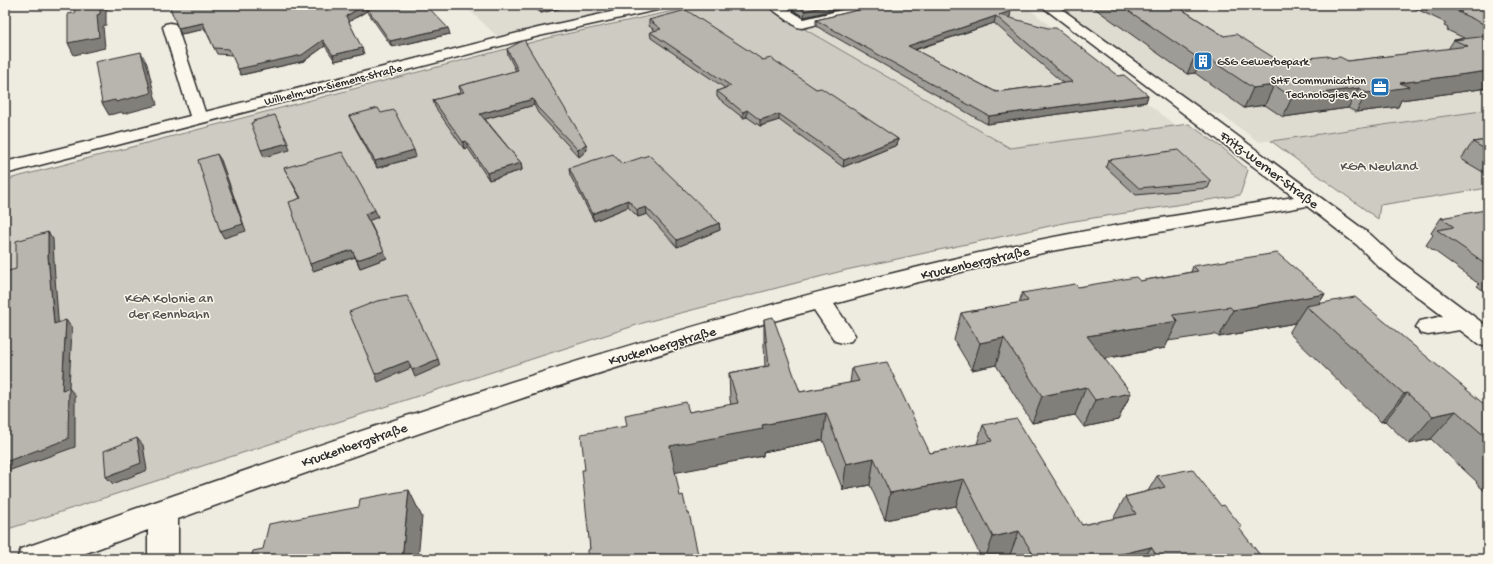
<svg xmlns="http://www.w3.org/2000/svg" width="1493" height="564" font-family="'Gochi Hand',sans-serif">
	<rect width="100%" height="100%" fill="#eeebe0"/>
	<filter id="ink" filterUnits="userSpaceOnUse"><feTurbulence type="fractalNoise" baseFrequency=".025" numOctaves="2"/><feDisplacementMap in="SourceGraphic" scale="8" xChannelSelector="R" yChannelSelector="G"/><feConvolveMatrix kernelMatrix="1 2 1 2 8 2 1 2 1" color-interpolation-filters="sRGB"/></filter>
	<g filter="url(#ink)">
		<path fill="#dedbd1" d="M 464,5 L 647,5 L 499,38 Z
			M 763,5 L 1024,5 L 1176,126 L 1010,148 Z
			M 1050,5 L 1488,5 L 1488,110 L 1259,142 L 1223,116 L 1187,105 Z"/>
		<path fill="#cecbc2" stroke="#7c7b76" d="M 701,5 L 763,5 L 1010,148 L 1189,124 L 1224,149 L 1248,170 L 1240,195 L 1068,222 L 1004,236 L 846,270 L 646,322 L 5,530 L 5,180 L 552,37 Z
			M 1488,110 L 1488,188 L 1380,205 L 1378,219 L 1271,141 Z"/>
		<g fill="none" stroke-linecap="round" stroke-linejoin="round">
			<g stroke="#2b2b2b" stroke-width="3">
				<path id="minor" d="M 643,5 L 668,5 L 666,8 L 539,36 L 5,174 L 5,162 L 190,116 L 163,27 L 165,24 L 170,23 L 175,24 L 177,27 L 205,112 L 538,28 Z
					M 766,5 L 782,5 L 804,19 L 863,5 L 887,5 L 885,8 L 802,28 L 797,27 Z
					M 1040,5 L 1056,5 L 1220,123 L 1371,235 L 1397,259 L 1488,327 L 1488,347 L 1480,345 L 1460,330 L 1428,335 L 1420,333 L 1416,327 L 1420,321 L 1443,316 L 1381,269 L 1357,245 L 1307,206 L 1051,251 L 889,289 L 834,304 L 855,335 L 851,341 L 843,343 L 835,341 L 814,310 C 598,368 388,443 178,519 L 178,559 L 148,559 L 148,530 L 70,559 L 17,559 L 21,549 L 32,545 C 354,432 680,317 1015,245 C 1107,225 1201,212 1294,197 Z"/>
			</g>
			<use href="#minor" fill="#fbf7ec" fill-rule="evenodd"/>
		</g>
		<path fill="#9e9c96" stroke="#2b2b2b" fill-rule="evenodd" d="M 169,5 L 426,5 L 450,34 L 392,47 L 367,11 L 349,22 L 364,54 L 335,61 L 325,46 L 304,61 L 241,75 L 232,55 L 217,54 L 205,29 L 181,34 Z
			M 531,5 L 574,5 L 541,13 Z
			M 785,5 L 856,5 L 804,17 Z
			M 879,5 L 1010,17 L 1008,18 L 1118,76 L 1148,95 L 1146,102 L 987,124 L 816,26 L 816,20 ZM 994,23 L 1063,83 L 996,92 L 915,50 Z
			M 1090,5 L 1175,5 L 1224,36 L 1279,61 L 1332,58 L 1348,61 L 1448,49 L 1454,40 L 1464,38 L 1447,30 L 1448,28 L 1444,26 L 1446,23 L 1408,5 L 1488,5 L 1488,88 L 1401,100 L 1398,107 L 1356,112 L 1348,108 L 1283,117 L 1265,105 L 1244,108 L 1195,73 L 1187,74 Z
			M 649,20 L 763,60 L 816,89 L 898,139 L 897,145 L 843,167 L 779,120 L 760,126 L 747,117 L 743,118 L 717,97 L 717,91 L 725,88 L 651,38 L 650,32 L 656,31 L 649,26 Z
			M 507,49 L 586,144 L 587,150 L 579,157 L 538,113 L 534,105 L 485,119 L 521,163 L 522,170 L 489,180 L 468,148 L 464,149 L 435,107 L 433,100 L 461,93 L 459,86 L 516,71 L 508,55 Z
			M 381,113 L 416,157 L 377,168 L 352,122 L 349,116 Z
			M 1488,140 L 1488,175 L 1461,159 L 1473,142 Z
			M 1108,160 L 1211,181 L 1208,188 L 1136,195 L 1106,167 Z
			M 284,168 L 378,217 L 369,220 L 387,258 L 360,268 L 355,257 L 313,271 L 310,264 L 300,198 Z
			M 569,168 L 719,223 L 720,230 L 677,247 L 647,214 L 638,217 L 628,207 L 594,221 L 570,175 Z
			M 1488,212 L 1488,294 L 1477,286 L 1479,284 L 1465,274 L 1465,273 L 1426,245 L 1433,235 L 1431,233 L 1441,218 Z
			M 1193,266 L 1325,294 L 1319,303 L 1485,405 L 1488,405 L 1488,494 L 1476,483 L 1477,482 L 1431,439 L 1409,444 L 1385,421 L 1381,422 L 1289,333 L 1295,323 L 1219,337 L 1215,334 L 1168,341 L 1165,348 L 1104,359 L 1131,393 L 1118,420 L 1084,427 L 1075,415 L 1032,423 L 996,365 L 972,370 L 954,340 L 961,313 L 1019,303 L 1022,293 L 1140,281 L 1191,272 Z
			M 764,319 L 800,392 L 850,383 L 852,368 L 930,453 L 977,444 L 983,425 L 1082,525 L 1113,519 L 1125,497 L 1148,491 L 1157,476 L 1240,530 L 1263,559 L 1010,559 L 1009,557 L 1000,559 L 982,559 L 956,506 L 885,520 L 870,485 L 843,490 L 823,440 L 763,452 L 763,456 L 676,472 L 590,549 L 585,470 L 627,426 L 689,412 L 731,405 L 730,400 L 729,373 L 765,366 L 764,346 Z"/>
		<path fill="#817f7a" stroke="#2b2b2b" d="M 5,5 L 7,5 L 5,12 Z
			M 100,5 L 119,5 L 119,7 L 106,9 L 106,25 L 103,26 L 105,48 L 74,55 L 68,43 L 97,15 Z
			M 365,5 L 367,11 L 348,22 L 346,16 Z
			M 540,5 L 574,5 L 541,13 Z
			M 831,5 L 856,5 L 804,17 L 805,11 Z
			M 1011,11 L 1010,17 L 1001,20 L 999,15 Z
			M 996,16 L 994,23 L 907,52 L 908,46 Z
			M 203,23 L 206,29 L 181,34 L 178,28 Z
			M 448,28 L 450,34 L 392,47 L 390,41 Z
			M 323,40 L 325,46 L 304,61 L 241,75 L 238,69 Z
			M 362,48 L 364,54 L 335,61 L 333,55 Z
			M 141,52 L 147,64 L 157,105 L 123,114 L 122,112 L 109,115 L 102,103 Z
			M 1203,55 L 1195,73 L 1187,74 L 1195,56 Z
			M 1488,71 L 1488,88 L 1401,100 L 1398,107 L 1356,112 L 1367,93 L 1400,83 Z
			M 1274,85 L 1265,105 L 1244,108 L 1253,88 Z
			M 1359,88 L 1348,108 L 1283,117 L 1292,97 Z
			M 1148,95 L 1146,102 L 987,124 L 989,116 Z
			M 533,99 L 534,105 L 482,120 L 480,114 Z
			M 747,110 L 747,117 L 743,118 L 743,112 Z
			M 779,114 L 779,120 L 760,126 L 760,120 Z
			M 898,139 L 897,145 L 843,167 L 844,160 Z
			M 466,141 L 468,148 L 464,149 L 463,142 Z
			M 288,143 L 290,150 L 264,157 L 261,150 Z
			M 586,144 L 587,150 L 579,157 L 578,150 Z
			M 414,150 L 416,157 L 377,168 L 375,161 Z
			M 217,154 L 221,160 L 246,231 L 224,238 L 220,231 Z
			M 521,163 L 522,170 L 489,180 L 487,173 Z
			M 628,200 L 628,207 L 594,221 L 592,214 Z
			M 646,207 L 647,214 L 638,217 L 637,210 Z
			M 375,210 L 378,217 L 368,221 L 365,214 Z
			M 719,223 L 720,230 L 677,247 L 677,240 Z
			M 48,232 L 53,239 L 54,263 L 59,332 L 54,324 L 48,256 Z
			M 352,250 L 355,257 L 313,271 L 310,264 Z
			M 384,251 L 387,258 L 360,268 L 357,260 Z
			M 1325,294 L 1313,313 L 1306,306 L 1295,323 L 1219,337 L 1233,310 Z
			M 66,320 L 72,328 L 69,388 L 75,395 L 75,447 L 5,472 L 5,462 L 62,390 Z
			M 1178,321 L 1165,348 L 1077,363 L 1087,336 Z
			M 1004,338 L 996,365 L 972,370 L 980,343 Z
			M 438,359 L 440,366 L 415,377 L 412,370 Z
			M 408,361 L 411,368 L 378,382 L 375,374 Z
			M 1086,387 L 1075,415 L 1032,423 L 1042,396 Z
			M 1131,393 L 1118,420 L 1084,427 L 1095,400 Z
			M 1407,393 L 1385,421 L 1381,422 L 1404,394 Z
			M 1456,411 L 1431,439 L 1409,444 L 1433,416 Z
			M 826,413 L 823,440 L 763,452 L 763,456 L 673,473 L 670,446 L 762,425 Z
			M 137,438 L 143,445 L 147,470 L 113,484 L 106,477 Z
			M 874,458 L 870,485 L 843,490 L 846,464 Z
			M 964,479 L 956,506 L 885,520 L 890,493 Z
			M 409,490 L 422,517 L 418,559 L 402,559 Z
			M 1019,531 L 1009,557 L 1000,559 L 985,559 L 993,537 Z
			M 1151,547 L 1144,559 L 1101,559 Z"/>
		<path fill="#b8b5ae" stroke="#2b2b2b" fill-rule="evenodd" d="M 74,5 L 100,5 L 100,14 L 97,15 L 99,37 L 68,43 L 68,14 L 75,13 Z
			M 169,5 L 426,5 L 448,28 L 390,41 L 365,5 L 346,16 L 362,48 L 333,55 L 323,40 L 302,55 L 238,69 L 229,49 L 214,48 L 203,23 L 178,28 Z
			M 795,5 L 831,5 L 805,11 Z
			M 879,5 L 999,5 L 1011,11 L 999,15 L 1048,28 L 1056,28 L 1118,76 L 1124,75 L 1148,95 L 989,116 L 816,20 ZM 996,16 L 1072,82 L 996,92 L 908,46 Z
			M 1120,5 L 1175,5 L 1224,36 L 1236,34 L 1279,61 L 1328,56 L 1332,58 L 1340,57 L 1348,61 L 1468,46 L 1454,40 L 1488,36 L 1488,71 L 1400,83 L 1409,87 L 1367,93 L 1359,88 L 1292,97 L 1274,85 L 1253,88 L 1203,55 L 1195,56 Z
			M 1456,5 L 1488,5 L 1488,26 L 1458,12 L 1462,12 L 1454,9 L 1462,8 Z
			M 686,10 L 763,60 L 771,58 L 816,89 L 821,88 L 898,139 L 844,160 L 779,114 L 760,120 L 747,110 L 743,112 L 717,91 L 731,86 L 650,32 L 661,29 L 649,20 Z
			M 524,40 L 586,144 L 578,150 L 537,107 L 533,99 L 480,114 L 521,163 L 487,173 L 466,141 L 463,142 L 433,100 L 464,92 L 459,86 L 518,70 L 507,49 Z
			M 141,52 L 151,93 L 116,102 L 115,100 L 102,103 L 95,62 Z
			M 378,108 L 381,113 L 394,110 L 414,150 L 375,161 L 349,116 Z
			M 275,115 L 288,143 L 261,150 L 251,123 L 253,123 L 253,121 Z
			M 1488,140 L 1488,151 L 1473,142 Z
			M 1178,150 L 1211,181 L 1139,188 L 1108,160 Z
			M 342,152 L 375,210 L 365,214 L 384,251 L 357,260 L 352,250 L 310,264 L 289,202 L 301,198 L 284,168 Z
			M 217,154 L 243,224 L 220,231 L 198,160 Z
			M 613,154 L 622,164 L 649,155 L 719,223 L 677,240 L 646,207 L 637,210 L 628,200 L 592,214 L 569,168 Z
			M 1485,210 L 1488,212 L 1488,266 L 1476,258 L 1478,258 L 1437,230 L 1454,227 L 1441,218 Z
			M 48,232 L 48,256 L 54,324 L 66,320 L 62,390 L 69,388 L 68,439 L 5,462 L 5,272 L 16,269 L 16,241 Z
			M 1277,253 L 1325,294 L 1233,310 L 1230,307 L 1172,315 L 1178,321 L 1087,336 L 1131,393 L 1095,400 L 1086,387 L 1042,396 L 1004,338 L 980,343 L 961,313 L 1028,301 L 1022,293 L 1075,284 L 1078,287 L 1136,277 L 1140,281 L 1198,271 L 1193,266 Z
			M 407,296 L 438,359 L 412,370 L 408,361 L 375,374 L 349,312 L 377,301 Z
			M 1355,297 L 1485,405 L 1488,405 L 1488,439 L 1456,411 L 1433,416 L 1407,393 L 1404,394 L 1306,306 Z
			M 773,317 L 800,392 L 859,381 L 852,368 L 887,362 L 930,453 L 992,441 L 983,425 L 1017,419 L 1082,525 L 1136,514 L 1125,497 L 1165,487 L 1157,476 L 1192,469 L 1221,506 L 1224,505 L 1242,527 L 1239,528 L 1263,559 L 1159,559 L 1151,547 L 1101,559 L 1036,559 L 1019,531 L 993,537 L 964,479 L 890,493 L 874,458 L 846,464 L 826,413 L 762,425 L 763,429 L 670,446 L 680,496 L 683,495 L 687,513 L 689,513 L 699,559 L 588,559 L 588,550 L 590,549 L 582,470 L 585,470 L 581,434 L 627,426 L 625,415 L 686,402 L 689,412 L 738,403 L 729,373 L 769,366 L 764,319 Z
			M 137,438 L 141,463 L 106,477 L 104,451 Z
			M 409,490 L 402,559 L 251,559 L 253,551 L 263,549 L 269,524 L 359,507 L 360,499 Z"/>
	</g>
	<defs>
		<g id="building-square" transform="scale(1)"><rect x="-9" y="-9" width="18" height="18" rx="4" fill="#1f6fb2" stroke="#fbf7ec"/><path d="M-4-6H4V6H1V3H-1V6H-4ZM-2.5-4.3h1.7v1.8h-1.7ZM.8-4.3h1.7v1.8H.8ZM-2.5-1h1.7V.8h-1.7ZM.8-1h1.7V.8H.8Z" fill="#fff"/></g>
		<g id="office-square" transform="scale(1)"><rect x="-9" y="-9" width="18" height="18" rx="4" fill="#1f6fb2" stroke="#fbf7ec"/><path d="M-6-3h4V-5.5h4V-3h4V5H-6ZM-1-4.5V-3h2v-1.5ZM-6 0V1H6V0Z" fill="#fff"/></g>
	</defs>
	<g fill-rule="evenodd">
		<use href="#building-square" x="1203" y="61"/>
		<use href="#office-square" x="1380" y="87"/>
	</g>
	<g text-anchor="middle" stroke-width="3" stroke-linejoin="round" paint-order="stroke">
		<g font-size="12" fill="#2b2b2b" stroke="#fbf7ec" text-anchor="start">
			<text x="1217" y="65">GSG Gewerbepark</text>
			<text x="1366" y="84" text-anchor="end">SHF Communication<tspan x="1366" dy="14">Technologies AG</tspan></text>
		</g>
		<g font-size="12" fill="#2b2b2b" stroke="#fbf7ec">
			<text transform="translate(333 84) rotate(-14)" y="4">Wilhelm-von-Siemens-Straße</text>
		</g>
		<g font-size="14" fill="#545351" stroke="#fbf7ec">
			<text x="1379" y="170">KGA Neuland</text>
			<text x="169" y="302">KGA Kolonie an<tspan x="169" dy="16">der Rennbahn</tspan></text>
		</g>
		<g font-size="14" fill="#2b2b2b" stroke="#fbf7ec">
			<text transform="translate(1270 169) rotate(37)" y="5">Fritz-Werner-Straße</text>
			<text transform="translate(975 262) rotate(-13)" y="5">Kruckenbergstraße</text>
			<text transform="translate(662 345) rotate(-16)" y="5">Kruckenbergstraße</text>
			<text transform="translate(354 444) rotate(-19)" y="5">Kruckenbergstraße</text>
		</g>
	</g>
	<rect width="1493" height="564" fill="none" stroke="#fbf7ec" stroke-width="20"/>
	<rect x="10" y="10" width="1473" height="544" fill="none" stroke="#2b2b2b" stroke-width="1.5" filter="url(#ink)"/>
</svg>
